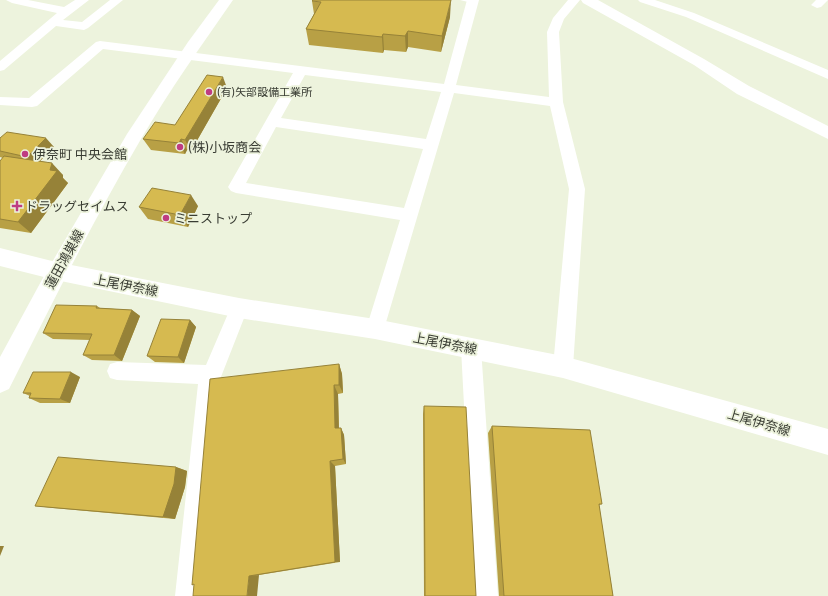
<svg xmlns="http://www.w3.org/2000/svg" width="828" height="596" font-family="Cabin,'Noto Sans JP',sans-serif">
	<rect width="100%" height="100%" fill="#edf3dd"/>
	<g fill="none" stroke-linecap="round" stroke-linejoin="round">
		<path fill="#fff" fill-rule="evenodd" d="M 460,0 L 474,0 L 475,1 L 472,3 Z"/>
		<path fill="#fff" fill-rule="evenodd" d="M 6,0 L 28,0 L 64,7 L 75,0 L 89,0 L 63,20 L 82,22 L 110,0 L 123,0 L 88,28 L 84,30 L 56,26 L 4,70 L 0,71 L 0,61 L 57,13 L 12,3 Z
			M 467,0 L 479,0 L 456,85 L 549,97 L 547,32 L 553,18 L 568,0 L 580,0 L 564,19 L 559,32 L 563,102 L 585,189 L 573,367 L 570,374 L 563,376 L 556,374 L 553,367 L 569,189 L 550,106 L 454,93 L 384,329 L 382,335 L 375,337 L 368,335 L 366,329 L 400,220 L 236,193 L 231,191 L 228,187 L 293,73 L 103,49 L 37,106 L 32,107 L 0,105 L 0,97 L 29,98 L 96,42 L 100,41 L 444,84 ZM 305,75 L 441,92 L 426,139 L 281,118 ZM 276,127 L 423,149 L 404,208 L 246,183 Z
			M 638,0 L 655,0 L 694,13 L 828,70 L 828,79 L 686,17 L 640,2 Z
			M 816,0 L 828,0 L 821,7 L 817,8 L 811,5 Z
			M 239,300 L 245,302 L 248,308 L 217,387 L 199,596 L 175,596 L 198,384 L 117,380 L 110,378 L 107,371 L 110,364 L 117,362 L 206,365 L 233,302 Z
			M 471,339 L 478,342 L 481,348 L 498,596 L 474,596 L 461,348 L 464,342 Z"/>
		<path fill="#fff" fill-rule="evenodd" d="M 581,0 L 598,0 L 704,59 L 749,86 L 828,126 L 828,139 L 737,94 L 694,65 L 583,3 Z
			M 0,248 L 56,262 L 239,298 L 375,319 L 563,356 L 828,429 L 828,455 L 563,378 L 375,339 L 239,318 L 56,280 L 0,266 Z"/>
		<path fill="#fff" fill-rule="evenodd" d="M 219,0 L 233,0 C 201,46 169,91 141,139 C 93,221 51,305 9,389 L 0,393 L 0,357 L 44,276 L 127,134 L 188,42 Z"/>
	</g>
	<path fill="#b8a045" d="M 312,1 L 450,17 L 441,52 L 408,47 L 406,52 L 384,50 L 383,53 L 309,45 L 306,29 L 314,14 Z
		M 227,88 L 191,151 L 187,150 L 185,154 L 151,150 L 143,139 L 175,125 Z
		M 0,138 L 54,147 L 40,161 L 63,175 L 63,178 L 68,183 L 31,233 L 0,228 L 0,161 L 3,158 L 0,157 Z
		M 198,206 L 188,227 L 148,219 L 139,207 Z
		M 97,306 L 100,308 L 132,310 L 140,316 L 122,361 L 92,360 L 83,355 L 90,340 L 53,339 L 43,333 Z
		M 190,320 L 196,327 L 184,363 L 155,362 L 147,356 Z
		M 339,364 L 342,374 L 343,393 L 338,394 L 339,428 L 341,428 L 344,435 L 346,464 L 335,466 L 340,562 L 259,575 L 193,596 Z
		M 80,377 L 70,403 L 40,403 L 29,398 L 30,396 L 23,393 Z
		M 424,406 L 476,596 L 424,596 L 423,414 Z
		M 492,426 L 602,504 L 599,505 L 613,596 L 499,596 L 488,433 Z
		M 176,467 L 187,471 L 185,487 L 175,519 L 53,508 L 35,506 Z"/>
	<path fill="#968238" d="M 451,0 L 450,17 L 441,52 L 442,36 Z
		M 408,31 L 408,47 L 406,52 L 405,36 Z
		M 383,34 L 384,50 L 383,53 L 382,37 Z
		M 223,77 L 227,88 L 191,151 L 185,140 Z
		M 46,138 L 54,147 L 35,166 L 27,157 Z
		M 181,139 L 187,150 L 185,154 L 179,143 Z
		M 52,163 L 63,175 L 63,178 L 68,183 L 31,233 L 18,222 Z
		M 191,195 L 198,206 L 188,227 L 180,215 Z
		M 132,310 L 140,316 L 122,361 L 114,355 Z
		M 190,320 L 196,327 L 184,363 L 178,357 Z
		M 339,364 L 342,374 L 343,393 L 339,385 Z
		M 71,372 L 80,377 L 70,403 L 60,399 Z
		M 334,385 L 338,394 L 339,435 L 335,428 Z
		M 341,428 L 344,435 L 346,464 L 343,459 Z
		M 330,461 L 335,466 L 340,562 L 335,562 Z
		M 176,467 L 187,471 L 185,487 L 175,519 L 163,517 Z
		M 0,546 L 4,546 L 0,556 Z
		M 259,575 L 257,596 L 247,596 L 249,576 Z"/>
	<path fill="#d6ba50" stroke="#968238" d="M 313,0 L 451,0 L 442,36 L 408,31 L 405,36 L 383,34 L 382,37 L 306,29 L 321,2 L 312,1 Z
		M 207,75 L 223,77 L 185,140 L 181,139 L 179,143 L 143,139 L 155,122 L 175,125 Z
		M 7,132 L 46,138 L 27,157 L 0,151 L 0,138 Z
		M 4,156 L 52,163 L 50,170 L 57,171 L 18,222 L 0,219 L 0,161 Z
		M 152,188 L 191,195 L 180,215 L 139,207 Z
		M 56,305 L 97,306 L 96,308 L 132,310 L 114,355 L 83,355 L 92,334 L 43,333 Z
		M 161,319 L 190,320 L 178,357 L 147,356 Z
		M 339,364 L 339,385 L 334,385 L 335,428 L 341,428 L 343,459 L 330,461 L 335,562 L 249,576 L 247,596 L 193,596 L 194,584 L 192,585 L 210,379 Z
		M 33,372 L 71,372 L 60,399 L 29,398 L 31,393 L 23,393 Z
		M 424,406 L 466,407 L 476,596 L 425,596 Z
		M 492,426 L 590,430 L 602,504 L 599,504 L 613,596 L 504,596 Z
		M 58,457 L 176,467 L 174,484 L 163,517 L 35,506 Z"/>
	<g fill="#bf3c82" stroke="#edf3dd" stroke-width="1.5">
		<circle cx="209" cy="92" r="4"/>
		<circle cx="180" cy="147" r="4"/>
		<circle cx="25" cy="154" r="4"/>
		<path d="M15 200h4v4h4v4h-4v4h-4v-4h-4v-4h4z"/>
		<circle cx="166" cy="218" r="4"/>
	</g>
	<g text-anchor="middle" stroke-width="3.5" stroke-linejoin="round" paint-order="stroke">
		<g font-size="11" fill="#393c33" stroke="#edf3dd" text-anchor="start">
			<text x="217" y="96">(有)矢部設備工業所</text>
		</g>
		<g font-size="13" fill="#393c33" stroke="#edf3dd" text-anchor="start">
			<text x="188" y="152">(株)小坂商会</text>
			<text x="33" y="159">伊奈町 中央会館</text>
			<text x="25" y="211">ドラッグセイムス</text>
			<text x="174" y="223">ミニストップ</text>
		</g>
		<g font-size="13" fill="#393c33" stroke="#edf3dd">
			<text transform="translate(64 259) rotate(-61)" y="5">蓮田鴻巣線</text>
			<text transform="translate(126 285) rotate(11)" y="5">上尾伊奈線</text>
			<text transform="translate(445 343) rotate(11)" y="5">上尾伊奈線</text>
			<text transform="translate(759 422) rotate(16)" y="5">上尾伊奈線</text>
		</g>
	</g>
</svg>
